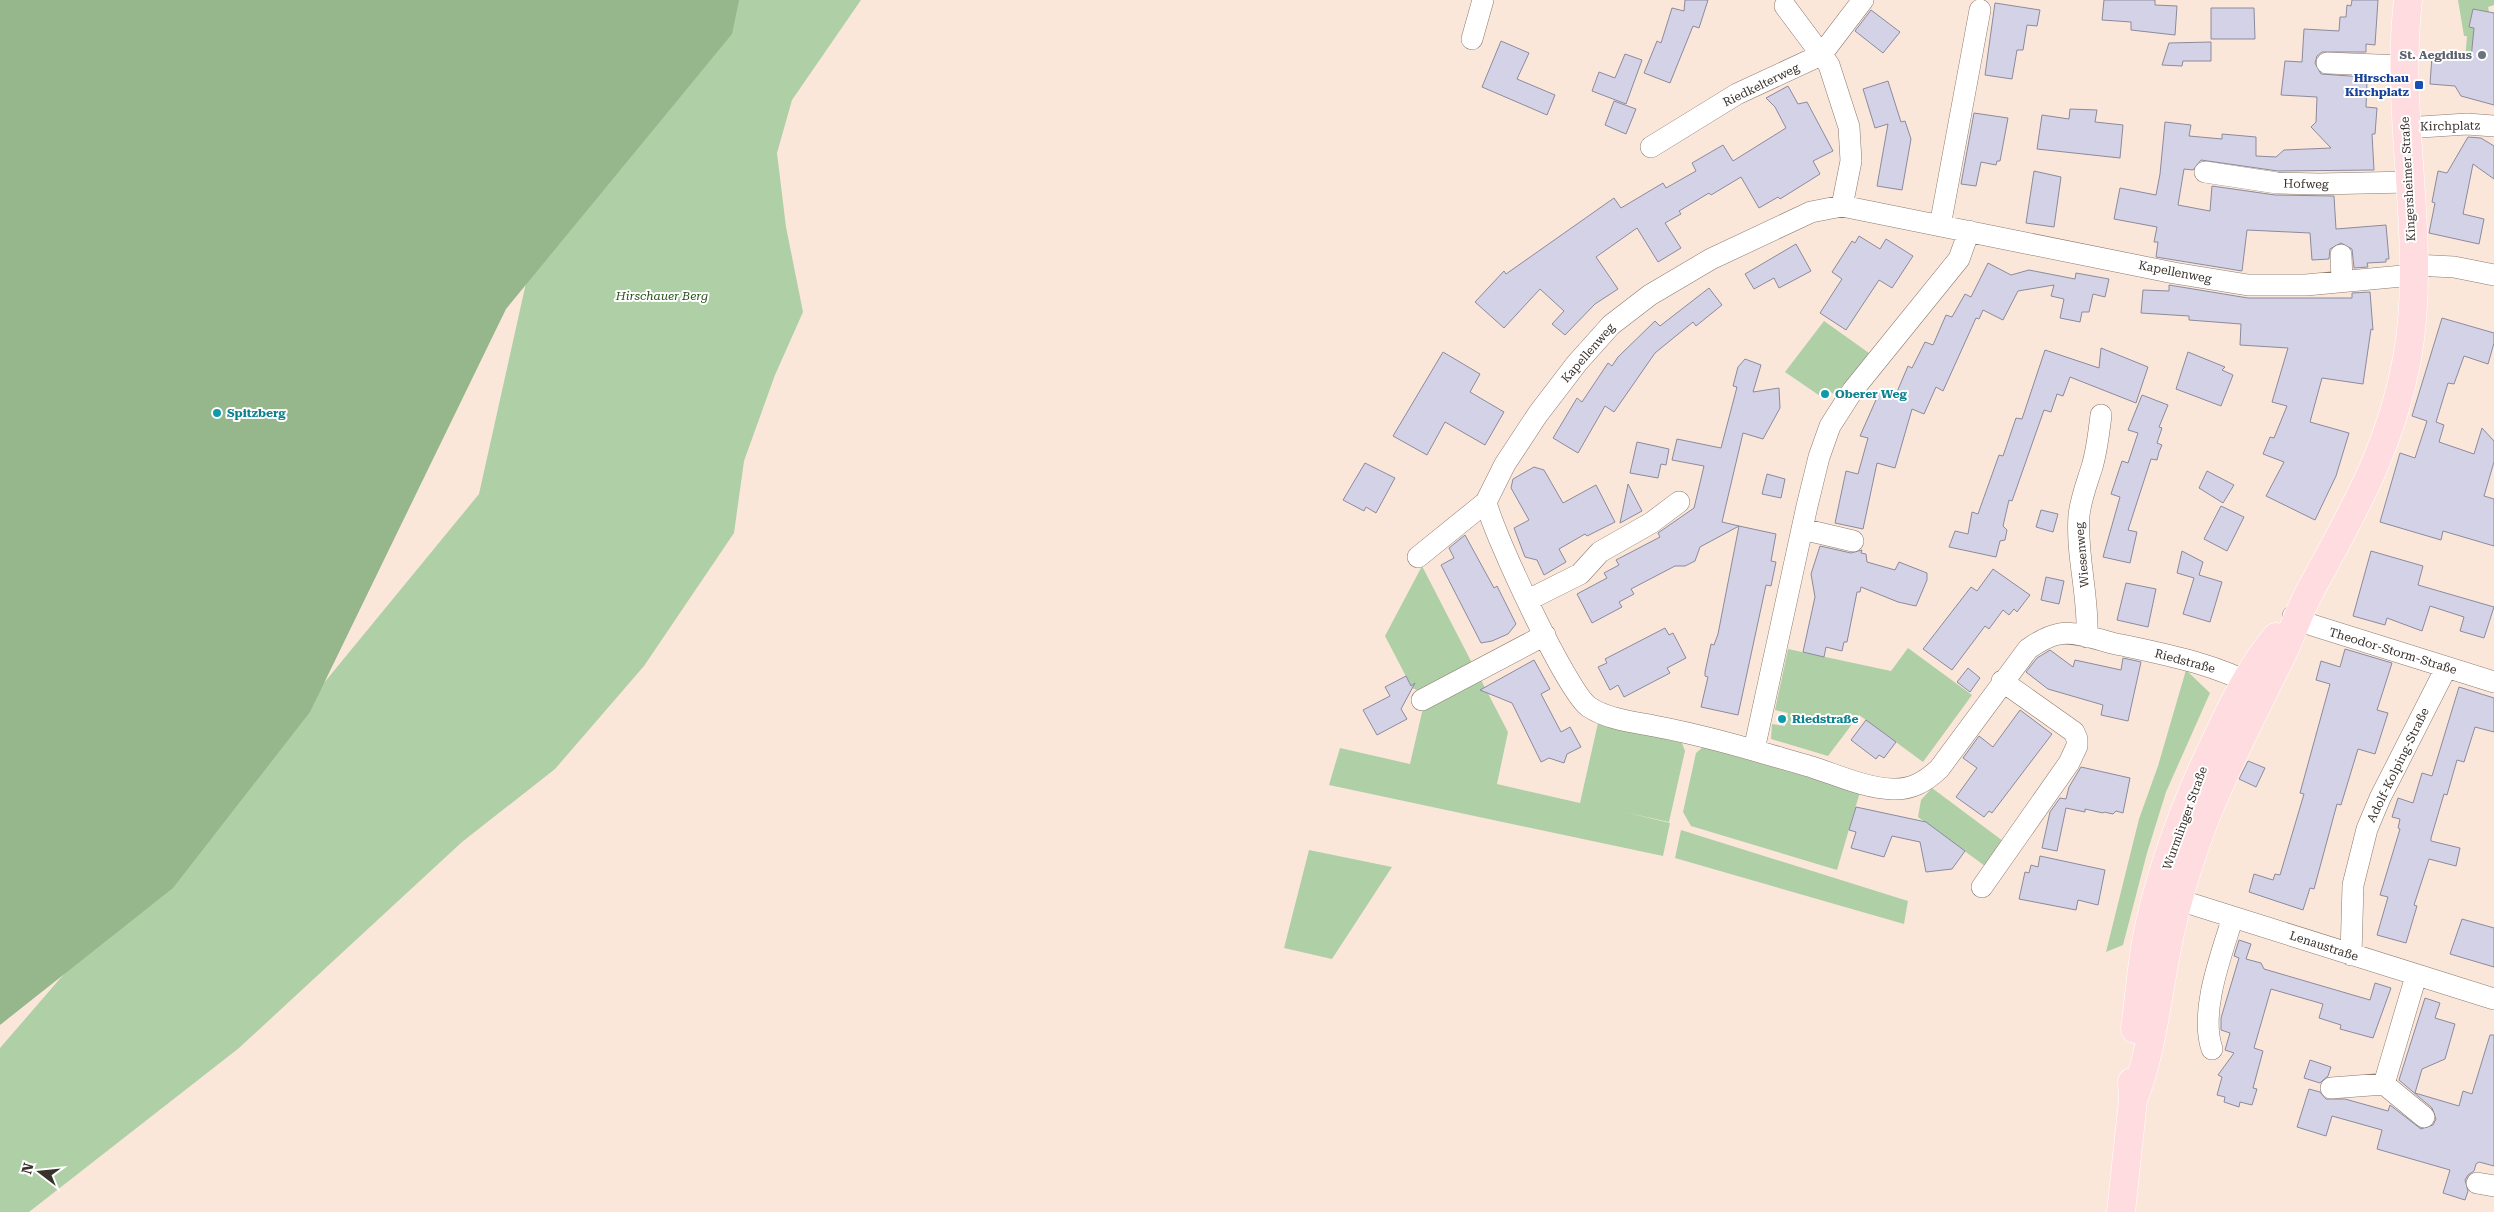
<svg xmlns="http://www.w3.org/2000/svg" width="2494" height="1212" font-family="'Roboto Serif',serif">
	<rect width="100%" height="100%" fill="#fbe7da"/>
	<path fill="#afcfa6" d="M 589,0 L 861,0 L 792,100 L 777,153 L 786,227 L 803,312 L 775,375 L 744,461 L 734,533 L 644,666 L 555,769 L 462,842 L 239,1048 L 29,1212 L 0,1212 L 0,1048 L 77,959 L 255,767 L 479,494 Z
		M 2458,0 L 2494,0 L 2494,5 L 2488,7 L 2489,12 L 2473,9 L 2469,27 L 2478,29 L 2473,40 L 2470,62 L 2465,60 L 2467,36 L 2464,36 Z
		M 1824,321 L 1869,353 L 1835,395 L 1825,388 L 1820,396 L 1785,372 Z
		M 1422,566 L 1473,665 L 1421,692 L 1412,688 L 1385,636 Z
		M 1908,648 L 1972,695 L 1923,762 L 1859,715 L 1828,756 L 1771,739 L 1772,724 L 1785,726 L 1788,713 L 1775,710 L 1788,649 L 1891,671 Z
		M 2186,670 L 2210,693 L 2166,792 L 2147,853 L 2123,945 L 2106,952 L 2139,819 L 2158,766 Z
		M 1480,678 L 1508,732 L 1497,784 L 1580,803 L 1598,723 L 1682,743 L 1685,751 L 1669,822 L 1624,812 L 1670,823 L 1663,856 L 1329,785 L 1340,748 L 1410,764 L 1423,708 Z
		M 1703,747 L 1860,792 L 1837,870 L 1691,826 L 1683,812 L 1696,753 Z
		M 1932,788 L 2003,841 L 1985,866 L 1918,817 L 1921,800 Z
		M 1681,830 L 1908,901 L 1904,924 L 1675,858 Z
		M 1309,850 L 1392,867 L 1332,959 L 1284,948 Z"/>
	<path fill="#96b68c" d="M 0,0 L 739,0 L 732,34 L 506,309 L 310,712 L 173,888 L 0,1025 Z"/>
	<path fill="#d4d2e6" stroke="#8c8a9d" d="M 1685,0 L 1708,0 L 1699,28 L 1693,26 L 1670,83 L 1644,73 L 1657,41 L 1661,43 L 1672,8 L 1684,11 Z
		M 2104,0 L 2155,0 L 2155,5 L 2177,6 L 2175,35 L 2131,30 L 2131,22 L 2102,20 Z
		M 2352,0 L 2378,0 L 2375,45 L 2366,44 L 2366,52 L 2322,52 L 2317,56 L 2315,63 L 2321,74 L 2364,77 L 2364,81 L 2367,81 L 2366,107 L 2377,108 L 2375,134 L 2372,134 L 2374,170 L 2278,171 L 2201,160 L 2193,170 L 2184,169 L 2178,205 L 2210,211 L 2212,186 L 2275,195 L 2334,196 L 2336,229 L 2386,225 L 2389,259 L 2386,259 L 2386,262 L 2367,263 L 2368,267 L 2354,268 L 2352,249 L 2341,243 L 2330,249 L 2329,259 L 2312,260 L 2310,233 L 2247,230 L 2242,271 L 2156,257 L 2158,242 L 2154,242 L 2157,227 L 2114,219 L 2120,188 L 2156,195 L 2160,174 L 2165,122 L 2191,125 L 2189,136 L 2222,139 L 2222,134 L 2256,137 L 2256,156 L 2276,157 L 2284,150 L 2331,148 L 2311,127 L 2316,122 L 2317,97 L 2281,95 L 2285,61 L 2302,62 L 2304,29 L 2339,31 L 2340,17 L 2346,17 L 2347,5 L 2351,6 Z
		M 1995,3 L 2040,10 L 2037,26 L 2027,25 L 2023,50 L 2017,50 L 2012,79 L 1985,75 Z
		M 2211,8 L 2254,8 L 2255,39 L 2211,39 Z
		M 2473,9 L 2494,13 L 2494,105 L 2461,96 L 2455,86 L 2430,84 L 2432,56 L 2471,59 L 2474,28 L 2469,27 Z
		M 1871,10 L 1900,32 L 1883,53 L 1855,31 Z
		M 1501,41 L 1529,53 L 1517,79 L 1555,95 L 1547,115 L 1482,87 Z
		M 2211,42 L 2211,61 L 2183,61 L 2182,66 L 2162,65 L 2169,43 Z
		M 1625,54 L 1642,60 L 1626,104 L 1592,91 L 1599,72 L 1615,78 Z
		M 1888,81 L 1901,122 L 1905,121 L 1911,139 L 1902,190 L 1877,186 L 1888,124 L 1875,128 L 1863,89 Z
		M 1788,86 L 1798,104 L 1807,102 L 1833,151 L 1813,161 L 1820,174 L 1780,199 L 1778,197 L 1759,208 L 1741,177 L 1711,195 L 1709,193 L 1679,211 L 1681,214 L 1665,223 L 1681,248 L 1658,262 L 1637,228 L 1596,257 L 1618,289 L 1595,304 L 1565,335 L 1552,324 L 1564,311 L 1540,289 L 1504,328 L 1475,302 L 1504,271 L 1506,274 L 1614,198 L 1621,208 L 1663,183 L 1666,188 L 1696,171 L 1692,163 L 1723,145 L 1733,161 L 1786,128 L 1775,107 L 1766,98 Z
		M 1614,101 L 1636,109 L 1626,134 L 1605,125 Z
		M 2070,109 L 2097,110 L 2095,122 L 2123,125 L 2120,158 L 2037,149 L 2042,115 L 2069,119 Z
		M 1974,113 L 2008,118 L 2000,161 L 1997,161 L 1996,165 L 1981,162 L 1976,186 L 1961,184 Z
		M 2468,137 L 2481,138 L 2494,146 L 2494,179 L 2473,164 L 2463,214 L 2484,219 L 2479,244 L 2429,233 L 2435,203 L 2432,202 L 2438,171 L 2447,173 Z
		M 2034,171 L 2061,177 L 2054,227 L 2026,223 Z
		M 1859,236 L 1880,249 L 1886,239 L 1913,256 L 1892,288 L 1879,280 L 1846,330 L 1820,313 L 1842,279 L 1832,272 L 1852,241 L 1855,243 Z
		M 1796,244 L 1811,271 L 1779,288 L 1774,278 L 1754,289 L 1745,274 Z
		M 1988,263 L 2011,275 L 2029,270 L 2075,279 L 2076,273 L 2109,279 L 2105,297 L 2093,294 L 2089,312 L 2082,312 L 2080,322 L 2060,318 L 2064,299 L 2051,296 L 2054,285 L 2018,291 L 2003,320 L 1983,310 L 1979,319 L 1976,318 L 1943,391 L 1936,387 L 1924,414 L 1912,409 L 1895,468 L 1877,463 L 1863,529 L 1835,523 L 1846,471 L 1858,474 L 1868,438 L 1860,436 L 1879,393 L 1894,399 L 1908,366 L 1912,368 L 1925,342 L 1933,345 L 1946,315 L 1952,317 L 1965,294 L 1971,297 Z
		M 2169,285 L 2248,298 L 2352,298 L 2352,293 L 2370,292 L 2373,330 L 2371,329 L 2363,384 L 2322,378 L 2310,422 L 2349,433 L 2336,476 L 2315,520 L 2266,496 L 2284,462 L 2263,454 L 2270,437 L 2274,438 L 2287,406 L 2272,402 L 2288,348 L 2240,345 L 2241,324 L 2189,320 L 2189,316 L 2141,313 L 2143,290 L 2169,291 Z
		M 1709,288 L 1722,305 L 1696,326 L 1693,322 L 1655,353 L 1614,412 L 1605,406 L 1578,453 L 1553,438 L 1577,398 L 1582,402 L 1608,363 L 1612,366 L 1618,357 L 1655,321 L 1660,326 Z
		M 2442,318 L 2494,333 L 2494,343 L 2488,364 L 2464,356 L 2454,384 L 2448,383 L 2436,422 L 2444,425 L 2439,442 L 2474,454 L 2482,428 L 2494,441 L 2494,462 L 2484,496 L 2494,499 L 2494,546 L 2443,531 L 2441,540 L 2380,522 L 2400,453 L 2415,458 L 2427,421 L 2412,416 Z
		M 2101,348 L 2148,367 L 2136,403 L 2070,377 L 2063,396 L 2057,394 L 2051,412 L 2044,410 L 2012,501 L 2009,500 L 2003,526 L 2007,530 L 2005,540 L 2000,541 L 1996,557 L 1949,547 L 1955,531 L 1968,534 L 1972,512 L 1978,514 L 1999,455 L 2003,456 L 2016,418 L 2022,419 L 2045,350 L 2099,368 Z
		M 1443,352 L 1480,374 L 1470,392 L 1504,412 L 1485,445 L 1445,422 L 1427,455 L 1393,436 Z
		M 2188,352 L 2225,367 L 2222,370 L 2233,375 L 2221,406 L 2176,389 Z
		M 1745,359 L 1761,365 L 1753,392 L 1779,388 L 1780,408 L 1763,439 L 1743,433 L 1722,522 L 1739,526 L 1700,547 L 1695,561 L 1685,566 L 1675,566 L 1631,589 L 1634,594 L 1619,602 L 1622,607 L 1592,623 L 1577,594 L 1607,578 L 1604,573 L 1619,565 L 1616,560 L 1660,537 L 1658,533 L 1694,508 L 1704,466 L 1672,460 L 1677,439 L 1721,448 L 1737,387 L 1733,386 L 1738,367 Z
		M 2142,395 L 2168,405 L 2159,427 L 2162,428 L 2157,443 L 2162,445 L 2159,452 L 2157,460 L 2151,459 L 2128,530 L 2137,532 L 2130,563 L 2103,557 L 2120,497 L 2111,494 L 2122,461 L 2128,463 L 2138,433 L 2128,430 Z
		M 1637,442 L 1669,449 L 1666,465 L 1661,464 L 1658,478 L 1630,473 Z
		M 1365,463 L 1395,478 L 1376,513 L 1366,507 L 1364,511 L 1343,500 Z
		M 1534,467 L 1544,470 L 1563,503 L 1596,485 L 1615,522 L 1587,536 L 1585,534 L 1559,549 L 1566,562 L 1544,575 L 1537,560 L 1525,557 L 1514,528 L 1529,520 L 1511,488 L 1513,479 Z
		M 2207,471 L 2234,485 L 2223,503 L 2199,488 Z
		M 1767,474 L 1785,479 L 1781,498 L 1762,494 Z
		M 1628,484 L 1642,511 L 1620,523 Z
		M 2221,506 L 2244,517 L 2227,551 L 2204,539 Z
		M 2041,510 L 2058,514 L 2053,532 L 2036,527 Z
		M 1739,526 L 1776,534 L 1771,561 L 1776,562 L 1771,586 L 1766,585 L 1738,715 L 1701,707 L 1708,677 L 1705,676 L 1705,672 L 1711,644 L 1714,645 L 1718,634 Z
		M 1465,535 L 1494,588 L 1497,586 L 1516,624 L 1508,634 L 1492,641 L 1481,643 L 1441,565 L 1454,558 L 1449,548 Z
		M 1820,546 L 1851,553 L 1862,550 L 1861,553 L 1866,554 L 1867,562 L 1895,570 L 1899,562 L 1927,573 L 1927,580 L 1916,606 L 1898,602 L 1861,587 L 1860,592 L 1857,592 L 1847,642 L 1844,642 L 1842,651 L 1826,647 L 1824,657 L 1803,652 L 1815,597 L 1811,574 Z
		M 2182,551 L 2203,562 L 2199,575 L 2222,582 L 2210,622 L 2183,614 L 2194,578 L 2177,573 Z
		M 2371,551 L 2423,566 L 2418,585 L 2494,607 L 2484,638 L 2460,631 L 2464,617 L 2430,606 L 2422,631 L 2387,618 L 2385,625 L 2353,616 Z
		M 1993,569 L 2030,595 L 2017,612 L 2014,609 L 2009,615 L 2003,610 L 1989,629 L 1985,626 L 1952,670 L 1923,649 L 1971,587 L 1977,591 Z
		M 2046,577 L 2064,581 L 2059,604 L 2041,600 Z
		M 2126,583 L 2156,589 L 2148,627 L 2117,620 Z
		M 1665,628 L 1669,635 L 1673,633 L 1686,658 L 1667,668 L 1670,673 L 1624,697 L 1618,685 L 1610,690 L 1598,667 L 1607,663 L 1605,659 Z
		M 2345,649 L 2392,663 L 2377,710 L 2388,713 L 2375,754 L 2358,749 L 2341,805 L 2337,804 L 2314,889 L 2310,888 L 2303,910 L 2249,892 L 2254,874 L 2273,880 L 2275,874 L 2280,875 L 2304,794 L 2300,793 L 2330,684 L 2316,680 L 2321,661 L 2340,667 Z
		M 2050,650 L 2073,667 L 2075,660 L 2121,670 L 2123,658 L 2141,662 L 2128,721 L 2101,715 L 2103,705 L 2048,689 L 2026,672 L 2037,658 Z
		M 1534,660 L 1550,689 L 1541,694 L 1561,732 L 1570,727 L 1581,747 L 1567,754 L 1564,763 L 1549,758 L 1541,762 L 1512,703 L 1480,690 Z
		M 1968,668 L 1980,678 L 1970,692 L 1957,682 Z
		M 1406,676 L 1411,686 L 1415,683 L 1401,709 L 1407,719 L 1377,735 L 1363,710 L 1390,696 L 1385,687 Z
		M 2459,687 L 2494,698 L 2494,732 L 2475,727 L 2464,762 L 2457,760 L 2447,795 L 2444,794 L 2431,838 L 2431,841 L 2460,848 L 2456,866 L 2429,859 L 2414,905 L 2417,906 L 2406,943 L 2377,935 L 2388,897 L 2380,895 L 2400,829 L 2398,828 L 2400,819 L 2392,817 L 2398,798 L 2413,803 L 2422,773 L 2432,776 Z
		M 2020,710 L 2052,734 L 1992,813 L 1989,811 L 1984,817 L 1956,797 L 1977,768 L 1963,758 L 1979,736 L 1993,747 Z
		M 1866,720 L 1896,742 L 1884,758 L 1879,755 L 1876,759 L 1851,740 Z
		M 2248,761 L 2265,768 L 2256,787 L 2239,779 Z
		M 2081,767 L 2130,778 L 2123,813 L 2116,811 L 2113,814 L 2104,812 L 2103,813 L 2085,809 L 2085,812 L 2066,808 L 2057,851 L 2042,848 L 2050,812 L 2060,798 L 2066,799 L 2069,787 Z
		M 1856,807 L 1926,822 L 1965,851 L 1952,869 L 1926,872 L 1920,842 L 1892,836 L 1884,857 L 1851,848 L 1856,832 L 1849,830 Z
		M 2040,856 L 2105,870 L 2098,905 L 2078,900 L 2076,910 L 2019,899 L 2025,872 L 2029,873 L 2031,865 L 2038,867 Z
		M 2462,919 L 2494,928 L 2494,967 L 2450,954 Z
		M 2239,940 L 2251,944 L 2246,959 L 2261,963 L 2264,969 L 2370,1000 L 2375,983 L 2391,988 L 2373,1038 L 2340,1029 L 2341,1025 L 2319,1018 L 2323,1004 L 2271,989 L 2254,1048 L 2263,1051 L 2253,1088 L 2257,1089 L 2252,1105 L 2240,1102 L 2239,1107 L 2224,1102 L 2225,1097 L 2217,1095 L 2222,1077 L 2218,1075 L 2234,1053 L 2225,1050 L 2230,1033 L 2221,1030 L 2221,1018 L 2239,958 L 2234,956 Z
		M 2425,998 L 2440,1003 L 2435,1018 L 2455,1024 L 2445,1059 L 2422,1069 L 2415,1093 L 2459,1106 L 2463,1091 L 2472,1094 L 2490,1035 L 2494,1035 L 2494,1166 L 2479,1162 L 2476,1164 L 2474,1171 L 2468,1175 L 2465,1180 L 2468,1191 L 2465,1200 L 2443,1193 L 2450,1170 L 2377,1149 L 2382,1130 L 2332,1116 L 2326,1136 L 2297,1127 L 2309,1089 L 2320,1092 L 2326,1099 L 2345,1099 L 2388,1111 L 2390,1105 L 2421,1129 L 2433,1125 L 2436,1119 L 2432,1108 L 2399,1080 Z
		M 2310,1060 L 2331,1067 L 2328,1076 L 2320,1083 L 2304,1078 Z"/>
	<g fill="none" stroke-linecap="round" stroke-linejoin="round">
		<g stroke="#8c7a6e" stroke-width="22">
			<path id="minor" d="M 1785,6 L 1829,65 L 1849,127 L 1851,161 L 1842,206
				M 1472,39 L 1483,0
				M 2327,63 L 2403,66
				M 2405,128 L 2467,124 L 2494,126
				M 1651,147 L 1737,94 L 1821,55 L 1863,0
				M 2205,172 L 2277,183 L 2319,184 L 2409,182
				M 1940,226 L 1980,10
				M 2341,255 L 2342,281
				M 2414,265 L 2454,267 L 2494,275
				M 1486,502 C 1493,533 1567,692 1589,707 C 1607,719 1633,722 1654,726 C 1708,736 1759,752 1812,767 C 1837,775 1865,788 1892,789 C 1911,790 1925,782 1939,769 L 2028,649 C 2038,642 2048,636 2059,634 C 2075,631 2097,639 2112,643 C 2163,654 2214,663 2259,688
				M 1802,529 L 1853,541
				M 1418,557 L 1486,502 L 1505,464 L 1538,414 L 1577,363 L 1611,325 L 1650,295 L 1711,259 L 1811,212 L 1842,206 L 2174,273 L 2248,285 L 2306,285 L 2413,275
				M 1528,600 L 1580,574 L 1600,552 L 1651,523 L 1679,502
				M 2293,616 L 2312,625 L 2494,682
				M 2087,637 C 2089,596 2076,556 2079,515 C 2081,498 2087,483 2092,467 C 2097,450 2099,432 2101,415
				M 1422,700 L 1545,635
				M 1754,750 L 1807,506 L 1819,457 L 1830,426 L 1853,390 L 1959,259 L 1969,231
				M 1982,887 L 2069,763 L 2077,746 L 2077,739 L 2074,732 L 2002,681
				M 2163,895 L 2494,999
				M 2351,955 L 2353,885 L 2367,829 L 2380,798 L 2446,668
				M 2212,1049 C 2199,1011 2222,953 2233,917
				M 2384,1084 L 2416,976
				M 2331,1088 L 2384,1084 L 2424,1117
				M 2477,1183 L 2494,1186"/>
		</g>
		<g stroke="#fff" stroke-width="29">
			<path id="major" d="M 2135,1029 C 2139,1000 2141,971 2146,942 C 2159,872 2186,802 2217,738 C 2234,702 2251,667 2276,637
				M 2133,1100 C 2152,1052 2157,999 2167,948 C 2176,902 2190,857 2207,814 C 2229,760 2255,709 2281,657 C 2291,636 2298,614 2309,593 C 2352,513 2390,451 2407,359 C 2428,241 2394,119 2408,0
				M 2121,1212 L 2133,1100 L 2132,1082"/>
		</g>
		<use href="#minor" stroke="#fff" stroke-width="21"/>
		<use href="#major" stroke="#ffdce0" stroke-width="28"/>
	</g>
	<circle fill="#6b7280" stroke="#fff" stroke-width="2" cx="2482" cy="55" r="5"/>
	<rect fill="#1a4fb4" stroke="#fff" stroke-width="2" x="2414" y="80" width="10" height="10" rx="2.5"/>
	<g fill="#0f9aa8" stroke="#fff" stroke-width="2">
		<circle cx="1825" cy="394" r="5"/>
		<circle cx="217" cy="413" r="5"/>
		<circle cx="1782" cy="719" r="5"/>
	</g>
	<g text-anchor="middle" stroke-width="4" stroke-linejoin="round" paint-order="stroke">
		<g font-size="12" font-weight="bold" fill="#5b616d" stroke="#fff" text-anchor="end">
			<text x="2472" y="59">St. Aegidius</text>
		</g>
		<g font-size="12" font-weight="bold" fill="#164399" stroke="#fff" text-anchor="end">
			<text x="2409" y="82">Hirschau<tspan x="2409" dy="14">Kirchplatz</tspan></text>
		</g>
		<g font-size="12" fill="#39312c" stroke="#fff">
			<text transform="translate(1761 85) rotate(-26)" y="4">Riedkelterweg</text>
			<text transform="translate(2450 126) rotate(-1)" y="4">Kirchplatz</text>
			<text transform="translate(2408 179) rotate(-93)" y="4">Kingersheimer Straße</text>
			<text transform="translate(2306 184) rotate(1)" y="4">Hofweg</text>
			<text transform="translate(2175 272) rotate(11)" y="4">Kapellenweg</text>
			<text transform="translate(1588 353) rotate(-49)" y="4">Kapellenweg</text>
			<text transform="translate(2082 555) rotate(-95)" y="4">Wiesenweg</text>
			<text transform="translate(2393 651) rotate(17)" y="4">Theodor-Storm-Straße</text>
			<text transform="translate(2185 661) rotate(15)" y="4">Riedstraße</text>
			<text transform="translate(2398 765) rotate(-64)" y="4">Adolf-Kolping-Straße</text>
			<text transform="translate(2185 818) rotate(-70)" y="4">Wurmlinger Straße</text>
			<text transform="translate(2324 946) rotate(18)" y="4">Lenaustraße</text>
		</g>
		<g font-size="12" font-style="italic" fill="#265017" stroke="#fff">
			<text x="662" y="300">Hirschauer Berg</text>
		</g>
		<g font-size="12" font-weight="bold" fill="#0d838f" stroke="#fff" text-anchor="start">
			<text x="1835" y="398">Oberer Weg</text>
			<text x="227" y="417">Spitzberg</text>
			<text x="1792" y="723">Riedstraße</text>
		</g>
	</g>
	<g transform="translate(40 1172) rotate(286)" stroke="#ffffff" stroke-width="4" paint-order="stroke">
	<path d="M0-4L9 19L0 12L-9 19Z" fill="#39312c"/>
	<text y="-8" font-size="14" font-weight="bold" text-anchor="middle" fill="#39312c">N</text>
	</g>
</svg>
